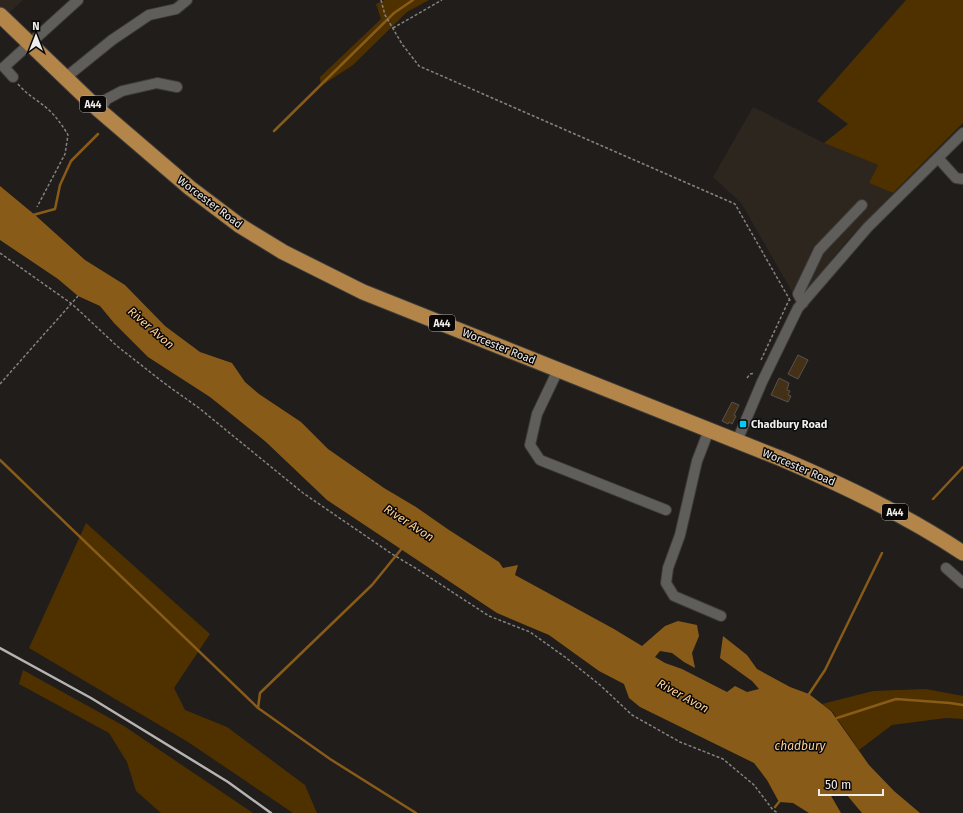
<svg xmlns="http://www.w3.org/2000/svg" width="963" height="813" font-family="'Fira Sans',sans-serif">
	<rect width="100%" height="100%" fill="#201d1b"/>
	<path fill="#2c261f" d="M 0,0 L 23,0 L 7,15 L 0,7 Z
		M 753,107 L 824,143 L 878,165 L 869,183 L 893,193 L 846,242 L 798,302 L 741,203 L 713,177 Z"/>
	<path fill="#4f3100" d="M 385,0 L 429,0 L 407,12 L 353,65 L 321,86 L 320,77 L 381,19 L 376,4 Z
		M 906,0 L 963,0 L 963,123 L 893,193 L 869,183 L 878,165 L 824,143 L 848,124 L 817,101 Z
		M 86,523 L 210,634 L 174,688 L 185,710 L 227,727 L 305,785 L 317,813 L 293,813 L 188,742 L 29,648 Z
		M 23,670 L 124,726 L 253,813 L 161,813 L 136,791 L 127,762 L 109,733 L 19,684 Z
		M 926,689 L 963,696 L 963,719 L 946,718 L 892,725 L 859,750 L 832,711 L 822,704 L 873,691 Z"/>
	<path fill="#885b19" d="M 0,186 L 35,215 L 85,260 L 125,285 L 165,326 L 200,352 L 232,363 L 245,382 L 259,394 L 301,422 L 328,449 L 384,488 L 416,507 L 449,530 L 499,562 L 503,568 L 518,565 L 515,575 L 614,629 L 642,646 L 665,626 L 678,621 L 697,625 L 699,636 L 692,653 L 695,668 L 684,662 L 672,653 L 660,651 L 655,657 L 665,663 L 682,669 L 727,692 L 735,686 L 747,692 L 759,689 L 752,681 L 720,658 L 723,636 L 747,655 L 757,669 L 790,687 L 809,694 L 831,711 L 869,765 L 894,791 L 920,813 L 862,813 L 846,794 L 830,794 L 841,813 L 809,813 L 793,803 L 779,802 L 767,780 L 754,763 L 640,707 L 629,698 L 624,684 L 599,671 L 549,635 L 497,613 L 327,500 L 266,442 L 210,397 L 148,357 L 114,323 L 100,306 L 78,296 L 58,279 L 0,240 Z"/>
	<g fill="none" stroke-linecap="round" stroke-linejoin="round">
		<path stroke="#885b19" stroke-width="2.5" d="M 274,131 L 394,13 L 413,0
			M 33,215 L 55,209 L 60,185 L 71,161 L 98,134
			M 0,460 L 258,708
			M 933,499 L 963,467
			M 403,547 L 372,585 L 260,693 L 258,708 L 330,759 L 416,813
			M 809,694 L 825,670 L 882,553
			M 837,718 L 896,699 L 950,703 L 963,705
			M 775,807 L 779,802"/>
	</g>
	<path fill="#433016" stroke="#565350" d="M 798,355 L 808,360 L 798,379 L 788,374 Z
		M 779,378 L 789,383 L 787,390 L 790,391 L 788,395 L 791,396 L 788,402 L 771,395 Z
		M 732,402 L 739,405 L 734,415 L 736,416 L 732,424 L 729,422 L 728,424 L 722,421 Z"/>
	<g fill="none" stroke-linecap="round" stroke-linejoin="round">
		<g stroke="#3d3b39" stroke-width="12">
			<path id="minor" d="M 13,77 L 4,67 L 78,0
				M 65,78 L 112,40 L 149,15 L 176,9 L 187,0
				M 99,110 L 107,99 L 122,91 L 157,83 L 177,87
				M 938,158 L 956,178 L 963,179
				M 803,303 L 798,294 L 819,250 L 862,205
				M 558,370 L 537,414 L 530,445 L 540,460 L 666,510
				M 709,430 L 697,461 L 680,535 L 668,568 L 666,583 L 674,596 L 721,616
				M 737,441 L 762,382 L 798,308 L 868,227 L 963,133
				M 946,568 L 963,583"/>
		</g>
		<g stroke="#3d3b39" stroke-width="17">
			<path id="highway" d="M 0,15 L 99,110 L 190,188 L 239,225 L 283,252 L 363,292 L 782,459 C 845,486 906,515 963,553"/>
		</g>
		<path stroke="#858280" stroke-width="1.5" stroke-dasharray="3 2" stroke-linecap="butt" d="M 381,0 L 385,15 L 402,44 L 419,66 L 735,204 L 791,302
			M 393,28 L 442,0
			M 18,84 C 27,95 39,101 49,110 C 57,118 63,126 68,135 L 65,154 L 37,207
			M 0,253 L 72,304 L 117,346 L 164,383 L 199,408 L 303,493 L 392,554 L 417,569 L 489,616 L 530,632 L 565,657 L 600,685 L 632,715 L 680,742 L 723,759 L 754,785 L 773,810 L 778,813
			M 761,360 L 789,300
			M 747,378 L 750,374 L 755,373
			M 0,384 L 78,296"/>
		<use href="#minor" stroke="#605e5a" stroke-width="10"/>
		<use href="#highway" stroke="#b38549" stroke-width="15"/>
		<path stroke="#b6b4b2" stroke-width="2.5" d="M 0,648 L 91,698 L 228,782 L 271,813"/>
	</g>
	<rect fill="#00cbf9" stroke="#090807" stroke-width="1.5" x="739" y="420" width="8" height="8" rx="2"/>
	<g text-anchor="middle" stroke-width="3" stroke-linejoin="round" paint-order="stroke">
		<g fill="#090807" stroke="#aba9a7" stroke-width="1">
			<rect x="80" y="96" width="26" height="16" rx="3"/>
			<rect x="429" y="315" width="26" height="16" rx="3"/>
			<rect x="882" y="504" width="26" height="16" rx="3"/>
		</g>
		<g font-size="10" font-weight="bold" fill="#f0eeec">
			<text x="93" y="108">A44</text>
			<text x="442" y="327">A44</text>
			<text x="895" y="516">A44</text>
		</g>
		<g font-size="11" fill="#f0eeec" stroke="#090807">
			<text transform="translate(210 202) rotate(37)" y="4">Worcester Road</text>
			<text transform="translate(499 346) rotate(22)" y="4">Worcester Road</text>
			<text transform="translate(799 467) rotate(23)" y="4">Worcester Road</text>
		</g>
		<g font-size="11" font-weight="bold" fill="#f0eeec" stroke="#090807" text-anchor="start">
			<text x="751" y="428">Chadbury Road</text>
		</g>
		<g font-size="12" font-style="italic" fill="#ffcf95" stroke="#090807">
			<text transform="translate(151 328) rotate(41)" y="4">River Avon</text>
			<text transform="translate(409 523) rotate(33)" y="4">River Avon</text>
			<text transform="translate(683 696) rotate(29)" y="4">River Avon</text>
			<text x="800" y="750">chadbury</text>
		</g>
	</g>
	<g transform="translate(36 36)" stroke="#090807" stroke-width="3" paint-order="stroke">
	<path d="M0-3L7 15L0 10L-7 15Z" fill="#f0eeec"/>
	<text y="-6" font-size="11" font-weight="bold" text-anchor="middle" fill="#f0eeec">N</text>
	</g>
	<path d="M819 789v6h64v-6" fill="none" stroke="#f0eeec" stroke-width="2"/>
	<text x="825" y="789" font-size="12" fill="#f0eeec" stroke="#090807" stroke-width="3" paint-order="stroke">50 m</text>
</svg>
